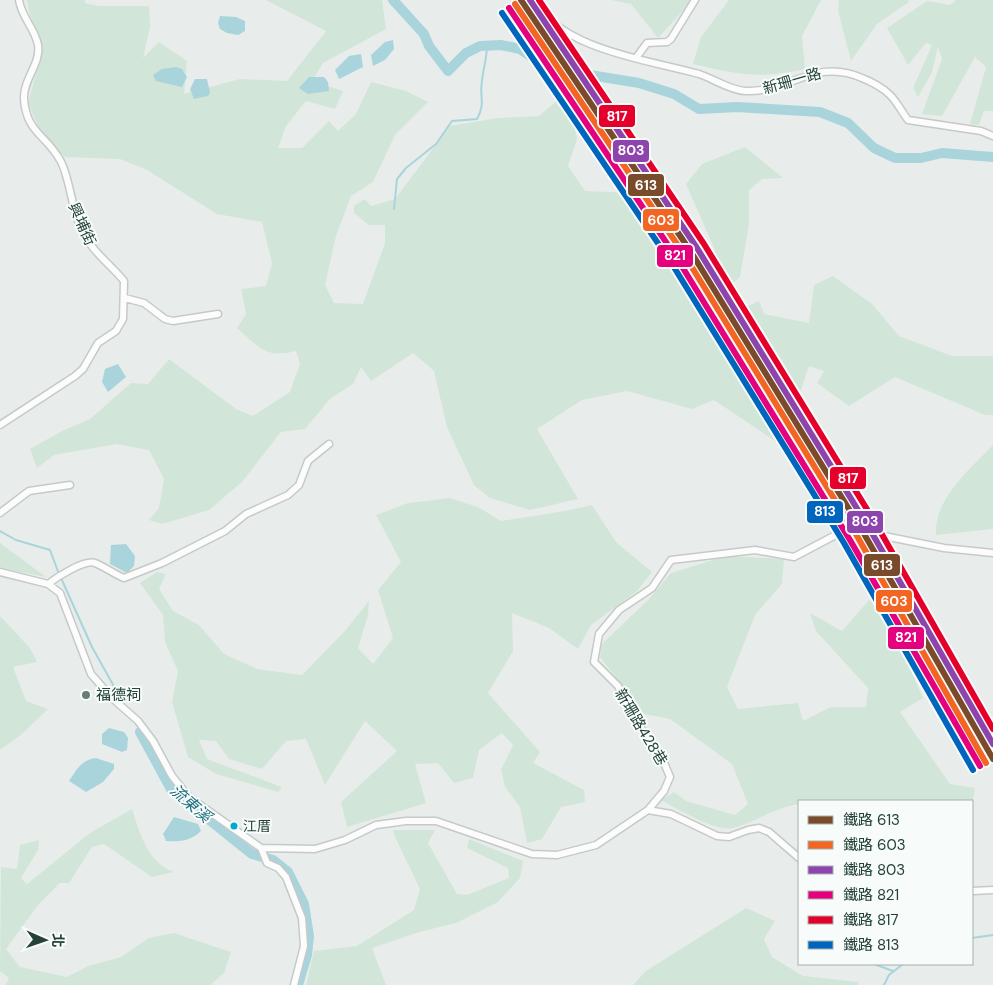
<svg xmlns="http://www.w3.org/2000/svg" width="993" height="985" font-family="'DM Sans','Noto Sans TC',sans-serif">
	<rect width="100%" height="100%" fill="#e8edeb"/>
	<path fill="#d1e6d8" d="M 27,0 L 85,0 L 85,3 L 99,6 L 149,6 L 150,27 L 143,58 L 159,42 L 187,61 L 184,94 L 240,79 L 287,81 L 326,31 L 266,0 L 382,0 L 386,29 L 323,63 L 312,81 L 343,91 L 335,109 L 306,101 L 286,126 L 278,148 L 302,148 L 329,121 L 338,131 L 356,114 L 371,82 L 406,91 L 428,102 L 395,135 L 373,182 L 351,196 L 336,236 L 325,285 L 334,303 L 363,304 L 385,243 L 385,225 L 369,225 L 354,213 L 354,206 L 365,199 L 371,206 L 395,199 L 450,126 L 498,118 L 539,116 L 567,92 L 577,139 L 568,166 L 585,191 L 636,193 L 636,218 L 651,216 L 698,278 L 714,271 L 715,250 L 686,184 L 702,164 L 745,147 L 783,178 L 762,179 L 749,190 L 749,224 L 740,277 L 712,302 L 717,320 L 759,301 L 764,314 L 809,323 L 814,285 L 833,276 L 872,304 L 899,336 L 952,356 L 993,356 L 993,415 L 985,415 L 895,377 L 849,406 L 817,383 L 824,371 L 809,366 L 786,434 L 778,443 L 714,400 L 692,409 L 627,391 L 582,400 L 537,429 L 578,499 L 530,510 L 490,498 L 474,485 L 447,427 L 434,371 L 413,353 L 371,381 L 361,367 L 353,384 L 330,399 L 305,429 L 281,432 L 242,482 L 209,510 L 162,524 L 149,520 L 159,508 L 164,479 L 149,450 L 117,444 L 54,455 L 37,468 L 30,449 L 62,431 L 90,419 L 131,383 L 148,384 L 169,359 L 236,409 L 253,416 L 290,392 L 300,364 L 296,351 C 265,359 259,347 237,328 L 246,314 L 241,289 L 266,286 L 272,263 L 262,222 L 217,214 L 147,170 L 120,159 L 65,157 L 40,131 L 28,103 L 43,48 L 29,12 Z
		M 611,0 L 692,0 L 692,1 L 658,38 L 631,4 Z
		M 729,0 L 821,0 L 802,36 L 805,69 C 759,79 738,75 693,64 L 701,37 Z
		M 839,0 L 908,0 L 909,2 L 877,24 L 851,61 L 838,11 Z
		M 956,0 L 993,0 L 993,111 L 984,111 L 979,125 L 970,124 L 986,67 L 975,57 L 942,116 L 922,114 L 942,59 L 938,46 L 932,72 L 918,97 L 913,88 L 932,45 L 926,43 L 908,65 L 887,28 L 927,1 L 950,5 Z
		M 993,445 L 993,529 L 936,535 C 933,500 971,468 993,445 Z
		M 450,498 L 478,507 L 501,521 L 565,511 L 592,505 L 616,542 L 652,572 L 637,591 L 591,625 L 578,649 L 549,628 L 512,613 L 513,651 L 488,693 L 540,752 L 533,763 L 584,790 L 585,802 L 561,807 L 542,839 L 527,843 L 520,807 L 505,787 L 501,770 L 513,745 L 502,733 L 479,750 L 473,778 L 454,783 L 438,763 L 415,764 L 426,803 L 347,827 L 341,802 L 397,751 L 365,721 L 325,785 L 306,739 L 286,741 L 262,769 L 229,759 L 216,741 L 199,740 L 207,759 L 282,787 L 278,792 L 216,774 L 188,757 L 172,702 L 178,671 L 165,642 L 163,615 L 140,583 L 157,572 L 166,574 L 159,589 L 173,611 L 199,625 L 224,654 L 257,669 L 302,675 L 344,632 L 369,601 L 368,615 L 358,648 L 373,664 L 393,638 L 378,590 L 401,562 L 376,515 L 408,503 Z
		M 0,543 L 46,577 L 0,568 Z
		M 726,556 L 784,559 L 782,584 L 755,615 L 727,687 L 738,709 L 798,703 L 803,721 L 831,707 L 866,707 L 868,688 L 816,631 L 810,613 L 842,631 L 869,600 L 884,595 L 907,662 L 923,698 L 900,712 L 950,784 L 975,788 L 972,805 L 972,801 L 799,801 L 799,804 C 773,808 757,822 733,828 C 715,832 678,809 661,800 L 674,792 L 686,801 L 735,815 L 748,804 L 732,764 L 670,719 L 644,714 L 600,657 L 602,644 L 649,599 L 671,573 Z
		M 0,616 L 30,648 L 37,662 L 13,667 L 26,701 L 48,709 L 22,734 L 0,750 Z
		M 132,809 C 140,834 148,863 174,872 L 152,877 L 104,844 L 92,847 L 69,883 L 60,883 L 38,905 L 6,949 L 20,967 L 67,977 L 88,966 L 121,957 L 149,938 L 174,933 L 231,952 L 224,973 L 210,985 L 6,985 L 9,978 L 0,971 L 1,867 L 17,869 L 20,845 L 39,840 L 38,850 L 21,878 L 27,884 L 90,833 Z
		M 393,830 L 435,830 L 428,843 L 457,894 L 467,895 L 509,878 L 508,868 L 467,848 L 469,839 L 523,861 L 520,878 L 498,902 L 456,923 L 419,932 L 372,948 L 386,985 L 306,985 L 314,951 L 357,946 L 414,910 L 420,889 L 395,837 Z
		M 746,908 L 775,921 L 764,939 L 772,957 L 803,976 L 859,982 L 858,985 L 633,985 L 646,971 Z"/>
	<path fill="#a9d4db" d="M 220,16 L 236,17 L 245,21 L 245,31 L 238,35 L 227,33 L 220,29 L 218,23 Z
		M 393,40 L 394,49 L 385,60 L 373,66 L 371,55 L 385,42 Z
		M 361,54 L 363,67 L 339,79 L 335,70 L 349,56 Z
		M 176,67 L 182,69 L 187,77 L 182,87 L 156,81 L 153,75 L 162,69 Z
		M 309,77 L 324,77 L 328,82 L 329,91 L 308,94 L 299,88 Z
		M 195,79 L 207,79 L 210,93 L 208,96 L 194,99 L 190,89 Z
		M 118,364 L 126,377 L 108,392 L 102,382 L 105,369 Z
		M 126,544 L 135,556 L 134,566 L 127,573 L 110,564 L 111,545 Z
		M 109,728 L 124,732 L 128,738 L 127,750 L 122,752 L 102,744 L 102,734 Z
		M 96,758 L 114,764 L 114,769 L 103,782 L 86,792 L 69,781 C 77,769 81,760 96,758 Z
		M 174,817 L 198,824 L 201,831 C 191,841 179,842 166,841 L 163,834 Z"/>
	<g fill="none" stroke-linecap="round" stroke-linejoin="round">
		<path stroke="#a9d4db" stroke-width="2" d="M 394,209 L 397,179 L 406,168 L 436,144 L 452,121 L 477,119 C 486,103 479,97 482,81 C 483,69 487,58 487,46
			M 0,531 L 16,540 L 50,550 L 59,574
			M 61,578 L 92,647 L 121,699
			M 972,938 L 993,935
			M 874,964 L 893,971
			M 884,985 L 889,975 L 903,964"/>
		<path stroke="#a9d4db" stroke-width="10" d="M 393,0 L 424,34 L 429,46 L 448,71 L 466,53 L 480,46 L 501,45 L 520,49 L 538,61 L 559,70 L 639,83 L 674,94 L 699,109 L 737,107 L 820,112 L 848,123 L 874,148 L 895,158 L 921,158 L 942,153 L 993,157
			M 140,732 L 171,789 L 252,854 L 273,860 L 288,872 L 304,904 L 309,936 L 307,955 L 298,985"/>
		<path stroke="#c1cbc8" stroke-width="6" stroke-dasharray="6 3" stroke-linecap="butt" d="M 856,532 L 874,534"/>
		<g stroke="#c5cac8" stroke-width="9">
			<path id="minor" d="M 534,0 C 561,50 649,60 699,74 C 714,79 729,90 745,91 C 790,93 815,57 862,78 C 872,82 882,87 890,95 C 897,102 902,112 908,120 L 981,131 L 993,136
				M 636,58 L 647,43 L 667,42 L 671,39 L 695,0
				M 125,298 L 144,303 L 165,319 L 173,321 L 218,314
				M 0,425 L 75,376 L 83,369 L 98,343 L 116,331 L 123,319 L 124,281 C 109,263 91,251 81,228 C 71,208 70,177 60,160 C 47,136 26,132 24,99 C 23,79 41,64 38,45 C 35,28 21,17 19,0
				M 0,513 L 29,491 L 70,485
				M 874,534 L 944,548 L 993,553
				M 0,572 L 48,584 L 60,593 L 91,674 L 112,698 L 138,721 L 153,741 L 172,776 L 189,797 L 261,848 L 315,849 L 345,840 L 376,825 L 406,821 L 436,821 L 532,854 L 557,855 L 596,845 L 648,810 L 671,814 L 717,836 L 729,837 L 748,830 L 759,828 L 769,832 L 799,858
				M 48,584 C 57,577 85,559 95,563 C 105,567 114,574 124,578 L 162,563 L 225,531 L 246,514 L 288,495 L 299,485 L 308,461 L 329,444
				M 648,810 L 664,791 L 670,777 L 662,758 L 634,718 L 618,686 L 594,662 L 599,634 L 619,610 L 652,588 L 671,560 L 755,550 L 794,557 L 847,529 L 856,532
				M 261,848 L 267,863 L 278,868 L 286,877 L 302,918 L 304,946 L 294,985
				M 972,891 L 993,890"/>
		</g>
		<use href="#minor" stroke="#fcfcfc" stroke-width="6"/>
		<g stroke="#f7fbf9" stroke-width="10">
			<path id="rail-1" d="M 521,0 L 691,252 L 863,532 L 993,759"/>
		</g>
		<g stroke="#f7fbf9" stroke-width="10">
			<path id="rail-2" d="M 515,4 L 685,256 L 857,536 L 986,763"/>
		</g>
		<g stroke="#f7fbf9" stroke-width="10">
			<path id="rail-3" d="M 530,0 L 697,248 L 869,528 L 993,744"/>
		</g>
		<g stroke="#f7fbf9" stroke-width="10">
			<path id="rail-4" d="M 509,8 L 678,260 L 850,540 L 980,766"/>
		</g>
		<g stroke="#f7fbf9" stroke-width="10">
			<path id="rail-5" d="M 539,0 L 704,244 L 876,524 L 993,729"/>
		</g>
		<g stroke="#f7fbf9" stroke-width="10">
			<path id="rail-6" d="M 502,13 L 672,264 L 844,543 L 973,770"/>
		</g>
		<use href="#rail-1" stroke="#7a4b2a" stroke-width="6"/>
		<use href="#rail-2" stroke="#f26522" stroke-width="6"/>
		<use href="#rail-3" stroke="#8e44ad" stroke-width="6"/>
		<use href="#rail-4" stroke="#e5007d" stroke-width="6"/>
		<use href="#rail-5" stroke="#e4002b" stroke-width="6"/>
		<use href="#rail-6" stroke="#0065bd" stroke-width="6"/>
	</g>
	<circle fill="#697e78" stroke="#f7fbf9" stroke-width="2" cx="86" cy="695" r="5"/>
	<circle fill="#00a9ce" stroke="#f7fbf9" stroke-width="2" cx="234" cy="826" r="4.5"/>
	<g text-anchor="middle" stroke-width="4" stroke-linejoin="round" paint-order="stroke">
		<g font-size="14" fill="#24423a" stroke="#f7fbf9" text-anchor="start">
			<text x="243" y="831">江厝</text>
		</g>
		<g font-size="15" fill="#24423a" stroke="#f7fbf9">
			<text transform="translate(792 81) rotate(-16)" y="5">新珊一路</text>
			<text transform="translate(82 224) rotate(66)" y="5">興埔街</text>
			<text transform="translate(641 727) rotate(59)" y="5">新珊路428巷</text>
		</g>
		<g font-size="15" fill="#24423a" stroke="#f7fbf9" text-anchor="start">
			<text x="96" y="700">福德祠</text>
		</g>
		<g font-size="16" font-style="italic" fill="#1c6f80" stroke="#f7fbf9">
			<text transform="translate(191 803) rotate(41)" y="6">流東溪</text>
		</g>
	</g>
	<g stroke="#f7fbf9" stroke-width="2">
		<rect x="598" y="104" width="38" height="24" rx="5" fill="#e4002b"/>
		<rect x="612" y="139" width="38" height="24" rx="5" fill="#8e44ad"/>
		<rect x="627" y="173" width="38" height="24" rx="5" fill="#7a4b2a"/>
		<rect x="642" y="208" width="38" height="24" rx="5" fill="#f26522"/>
		<rect x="656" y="244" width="38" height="24" rx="5" fill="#e5007d"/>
		<rect x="829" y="466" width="38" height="24" rx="5" fill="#e4002b"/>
		<rect x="806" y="500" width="38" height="24" rx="5" fill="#0065bd"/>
		<rect x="846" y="510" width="38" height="24" rx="5" fill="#8e44ad"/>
		<rect x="863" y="553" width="38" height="24" rx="5" fill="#7a4b2a"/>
		<rect x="875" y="589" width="38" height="24" rx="5" fill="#f26522"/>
		<rect x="887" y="626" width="38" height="24" rx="5" fill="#e5007d"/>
	</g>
	<g font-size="14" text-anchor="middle" font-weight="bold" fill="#fff">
		<text x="617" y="121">817</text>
		<text x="631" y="155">803</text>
		<text x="646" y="190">613</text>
		<text x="661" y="225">603</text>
		<text x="675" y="260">821</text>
		<text x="848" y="483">817</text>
		<text x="825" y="516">813</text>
		<text x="865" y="526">803</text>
		<text x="882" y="570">613</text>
		<text x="894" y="606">603</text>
		<text x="906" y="642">821</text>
	</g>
	<rect x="798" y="800" width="175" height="165" fill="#f7fbf9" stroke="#a3b1ad"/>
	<rect x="808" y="816" width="25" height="8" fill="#7a4b2a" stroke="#a3b1ad"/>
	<text x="843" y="825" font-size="15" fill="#24423a">鐵路 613</text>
	<rect x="808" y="841" width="25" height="8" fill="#f26522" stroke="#a3b1ad"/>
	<text x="843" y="850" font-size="15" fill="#24423a">鐵路 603</text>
	<rect x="808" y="866" width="25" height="8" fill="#8e44ad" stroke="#a3b1ad"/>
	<text x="843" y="875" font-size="15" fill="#24423a">鐵路 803</text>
	<rect x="808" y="891" width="25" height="8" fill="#e5007d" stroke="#a3b1ad"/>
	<text x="843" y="900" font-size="15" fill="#24423a">鐵路 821</text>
	<rect x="808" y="916" width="25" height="8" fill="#e4002b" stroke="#a3b1ad"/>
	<text x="843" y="925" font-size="15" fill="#24423a">鐵路 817</text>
	<rect x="808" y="941" width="25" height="8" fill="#0065bd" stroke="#a3b1ad"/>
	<text x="843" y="950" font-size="15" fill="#24423a">鐵路 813</text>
	<g transform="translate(45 940) rotate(92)" stroke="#f7fbf9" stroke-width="4" paint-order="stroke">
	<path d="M0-4L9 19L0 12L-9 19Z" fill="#24423a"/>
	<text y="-8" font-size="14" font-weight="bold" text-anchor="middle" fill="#24423a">北</text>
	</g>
</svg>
